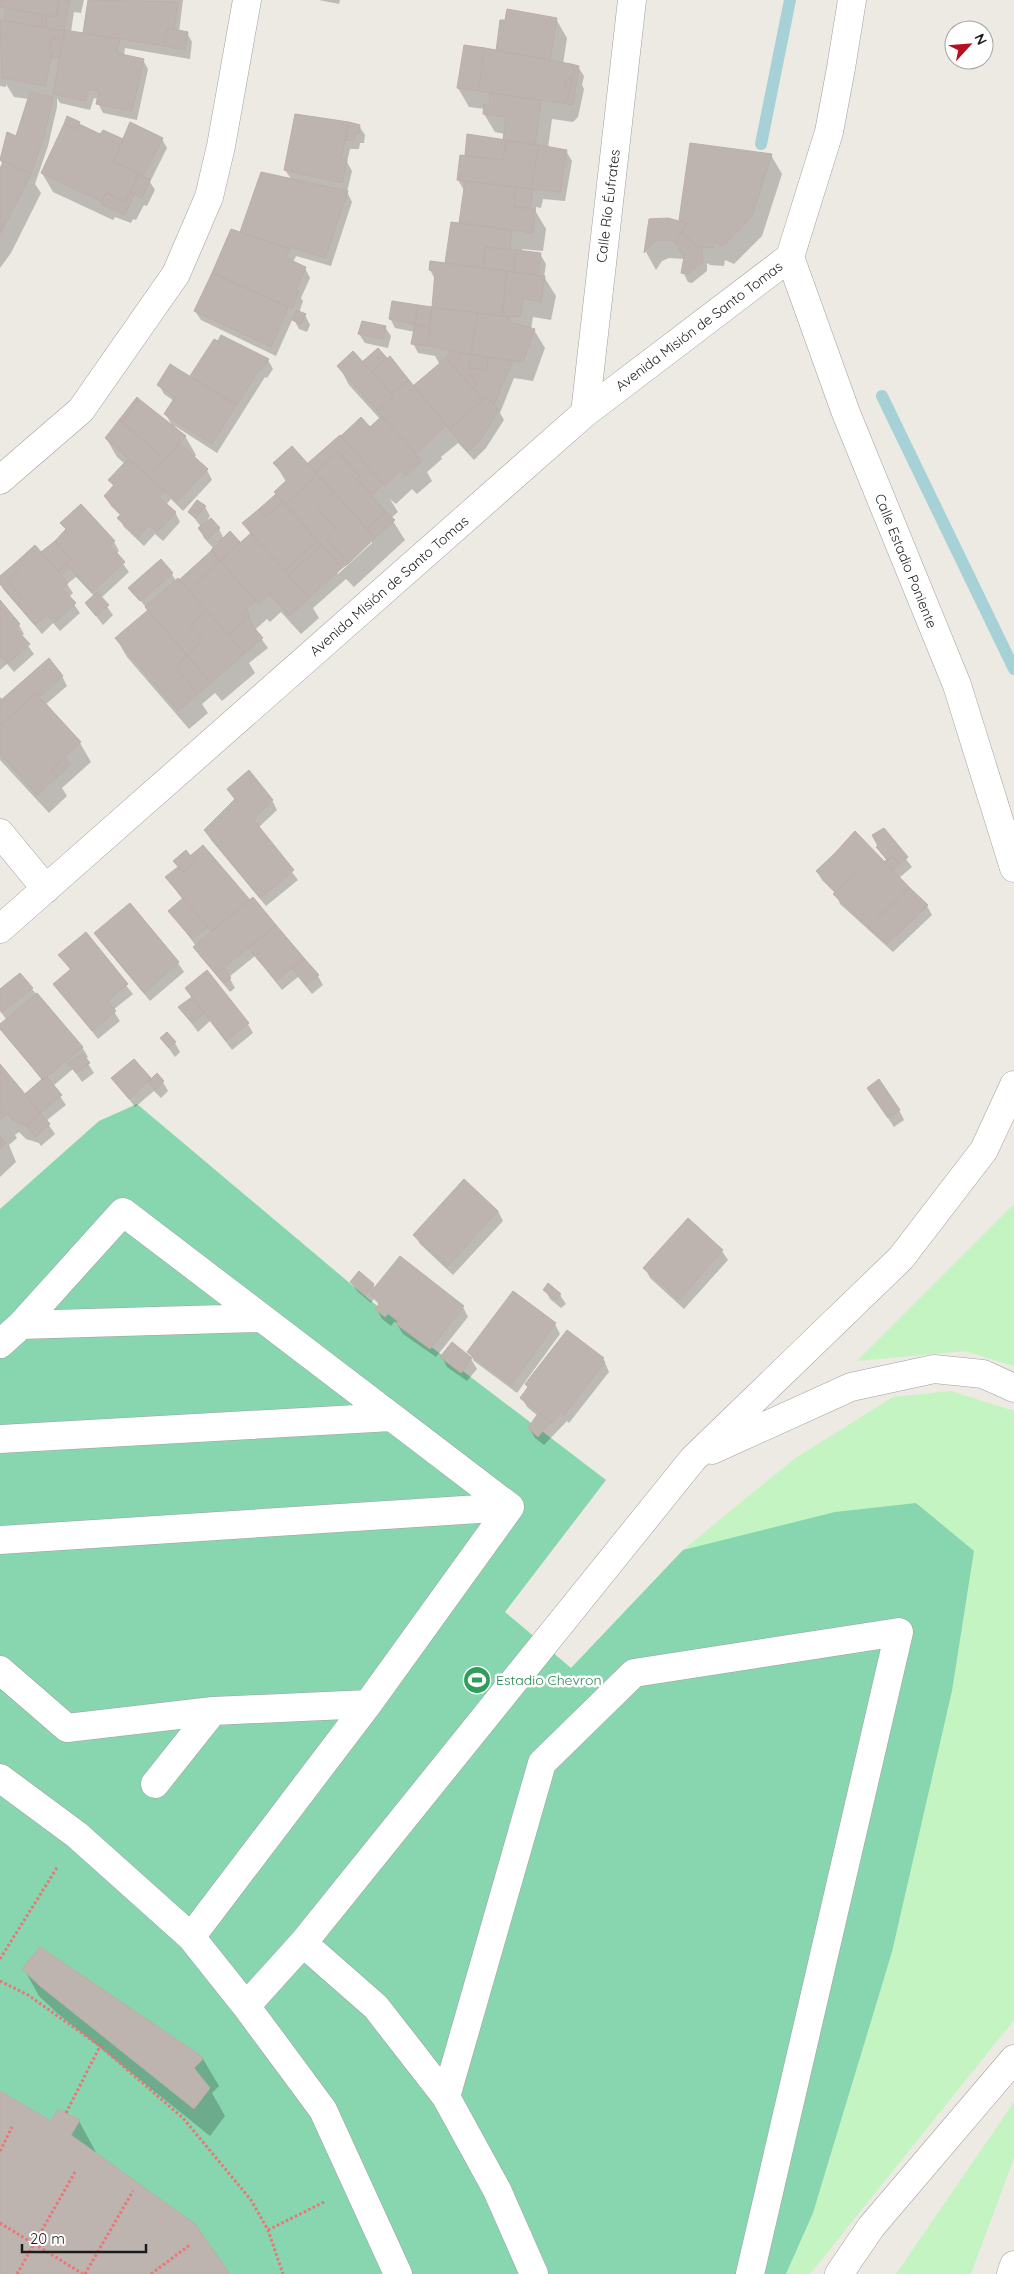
<svg xmlns="http://www.w3.org/2000/svg" width="1014" height="2274" font-family="Quicksand,sans-serif">
	<rect width="100%" height="100%" fill="#ede9e3"/>
	<path fill="#c4f4c2" d="M 1014,1204 L 1014,1366 L 965,1351 L 857,1361 Z
		M 951,1391 L 1014,1411 L 1014,2020 L 810,2274 L 786,2274 L 813,2213 L 892,1952 L 952,1691 L 974,1551 L 683,1550 L 794,1459 L 893,1397 Z
		M 1014,2102 L 1014,2158 L 971,2274 L 896,2274 Z"/>
	<path fill="#87d6af" d="M 137,1104 L 371,1301 L 606,1480 L 505,1612 L 571,1668 L 683,1550 L 835,1512 L 916,1503 L 974,1551 L 952,1691 L 892,1952 L 813,2213 L 786,2274 L 0,2274 L 0,1209 L 99,1121 Z"/>
	<path fill="#0003" fill-rule="evenodd" d="M 0,0 L 84,0 L 81,13 L 74,12 L 71,32 L 84,34 L 89,0 L 183,0 L 179,32 L 187,33 L 192,42 L 190,59 L 125,48 L 124,55 L 143,60 L 148,69 L 137,120 L 103,113 L 98,103 L 98,99 L 94,98 L 90,110 L 60,103 L 57,98 L 57,107 L 48,146 L 35,184 L 41,193 L 11,253 L 0,268 L 0,169 L 3,165 L 0,159 L 8,134 L 17,137 L 29,99 L 14,97 L 6,84 L 6,87 L 0,86 Z
		M 319,0 L 340,0 L 339,4 Z
		M 556,19 L 567,38 L 563,64 L 578,67 L 584,76 L 582,85 L 584,89 L 578,117 L 573,122 L 552,119 L 548,148 L 566,151 L 572,161 L 565,201 L 543,199 L 541,208 L 536,207 L 536,212 L 546,229 L 543,251 L 522,249 L 522,252 L 540,254 L 546,264 L 544,277 L 556,296 L 551,320 L 533,317 L 531,329 L 534,330 L 545,348 L 533,381 L 514,378 L 500,413 L 504,420 L 486,448 L 474,460 L 458,443 L 441,457 L 442,459 L 427,472 L 432,481 L 417,494 L 412,489 L 396,504 L 390,499 L 398,512 L 391,518 L 405,540 L 354,587 L 346,579 L 313,608 L 319,618 L 301,634 L 281,612 L 270,622 L 267,619 L 258,627 L 255,630 L 268,648 L 249,663 L 255,673 L 222,701 L 215,693 L 202,704 L 208,713 L 189,729 L 127,657 L 116,638 L 149,611 L 130,588 L 172,574 L 176,581 L 181,580 L 214,549 L 204,538 L 199,528 L 201,527 L 190,512 L 205,507 L 210,516 L 205,524 L 219,529 L 224,539 L 230,533 L 240,545 L 251,535 L 244,523 L 277,494 L 286,482 L 275,463 L 308,465 L 340,436 L 345,442 L 370,429 L 380,419 L 349,385 L 339,366 L 362,364 L 378,350 L 414,387 L 440,365 L 435,356 L 418,353 L 413,343 L 415,332 L 395,328 L 390,318 L 431,308 L 433,311 L 435,279 L 430,270 L 446,265 L 460,225 L 465,192 L 458,180 L 466,156 L 469,135 L 504,141 L 505,134 L 495,132 L 484,114 L 485,109 L 469,107 L 458,88 L 497,52 ZM 372,540 L 372,543 L 338,574 L 337,572 Z
		M 79,123 L 82,127 L 101,135 L 123,140 L 162,139 L 167,148 L 150,182 L 155,190 L 147,206 L 144,205 L 136,220 L 133,219 L 131,223 L 115,217 L 113,220 L 53,192 L 42,173 Z
		M 359,126 L 365,135 L 364,143 L 360,143 L 359,149 L 350,149 L 347,162 L 352,171 L 347,192 L 352,202 L 331,266 L 296,256 L 293,263 L 305,268 L 310,278 L 301,298 L 303,301 L 299,313 L 305,315 L 310,325 L 307,332 L 299,329 L 293,318 L 276,356 L 201,320 L 195,311 L 231,231 L 241,234 L 262,174 L 292,180 L 285,170 Z
		M 691,145 L 771,155 L 782,174 L 762,236 L 734,264 L 725,260 L 724,266 L 710,265 L 707,263 L 707,271 L 692,283 L 688,282 L 683,272 L 684,259 L 669,258 L 662,261 L 656,270 L 646,252 L 650,220 L 680,221 Z
		M 385,327 L 391,336 L 388,348 L 365,343 L 359,334 Z
		M 214,340 L 268,360 L 273,369 L 267,378 L 265,377 L 217,453 L 175,426 L 174,428 L 185,436 L 196,455 L 194,458 L 207,470 L 212,480 L 183,511 L 171,499 L 166,505 L 175,512 L 180,522 L 163,541 L 155,534 L 144,546 L 124,527 L 119,518 L 121,516 L 111,506 L 105,497 L 114,487 L 110,480 L 125,464 L 117,457 L 106,438 L 124,424 L 121,420 L 138,398 L 142,403 L 173,427 L 166,415 L 174,401 L 164,394 L 159,385 L 190,378 Z
		M 81,506 L 114,542 L 119,551 L 116,554 L 129,572 L 101,598 L 113,615 L 103,625 L 86,603 L 94,596 L 76,577 L 67,584 L 73,593 L 69,597 L 80,613 L 60,631 L 53,623 L 42,634 L 3,589 L 0,577 L 41,554 L 55,542 L 66,530 L 62,523 Z
		M 0,602 L 19,625 L 24,634 L 21,636 L 34,654 L 14,672 L 7,664 L 0,670 Z
		M 62,676 L 67,686 L 45,705 L 80,743 L 91,762 L 62,788 L 67,796 L 49,813 L 0,760 L 0,697 L 3,700 Z
		M 229,789 L 272,800 L 277,810 L 258,828 L 298,880 L 266,906 L 211,840 L 206,830 L 236,801 Z
		M 883,829 L 912,867 L 899,878 L 927,906 L 932,915 L 893,952 L 840,904 L 836,894 L 822,880 L 817,871 L 885,863 L 887,861 L 877,848 Z
		M 175,861 L 249,902 L 253,899 L 318,976 L 323,985 L 312,994 L 298,977 L 282,990 L 255,956 L 229,977 L 235,988 L 230,992 L 200,956 L 195,947 L 196,946 L 170,911 L 183,900 L 167,878 L 179,868 Z
		M 130,904 L 178,963 L 184,972 L 150,1001 L 101,942 L 96,933 Z
		M 85,934 L 133,994 L 113,1010 L 120,1021 L 98,1039 L 55,984 L 71,971 L 60,955 Z
		M 187,988 L 248,1024 L 253,1033 L 232,1050 L 210,1021 L 198,1032 L 180,1008 L 192,998 Z
		M 32,989 L 82,1047 L 88,1057 L 85,1059 L 94,1073 L 82,1082 L 73,1069 L 53,1086 L 66,1105 L 46,1121 L 55,1134 L 41,1146 L 39,1143 L 26,1139 L 19,1132 L 15,1135 L 17,1138 L 9,1145 L 16,1162 L 0,1177 L 0,1066 L 29,1101 L 42,1080 L 0,1027 L 7,1020 L 0,1011 L 0,991 Z
		M 161,1038 L 175,1043 L 180,1052 L 175,1057 Z
		M 134,1060 L 151,1080 L 163,1082 L 168,1091 L 161,1098 L 154,1091 L 135,1107 L 113,1078 Z
		M 868,1088 L 899,1110 L 904,1120 L 894,1127 Z
		M 498,1211 L 503,1221 L 453,1275 L 420,1244 L 415,1235 Z
		M 688,1220 L 722,1251 L 728,1260 L 684,1309 L 650,1278 L 645,1268 Z
		M 351,1282 L 373,1284 L 375,1288 L 463,1307 L 468,1317 L 436,1357 L 403,1334 L 395,1321 L 391,1326 L 382,1319 L 377,1310 L 380,1306 L 374,1299 L 371,1303 L 357,1291 Z
		M 545,1290 L 560,1295 L 566,1304 L 561,1308 L 550,1299 Z
		M 555,1324 L 560,1334 L 517,1393 L 474,1361 L 469,1352 Z
		M 452,1344 L 471,1359 L 477,1369 L 467,1381 L 447,1367 L 442,1357 Z
		M 603,1358 L 609,1372 L 569,1423 L 567,1421 L 544,1445 L 535,1438 L 529,1428 L 538,1416 L 527,1407 L 522,1398 L 529,1389 L 526,1385 Z
		M 41,1948 L 203,2059 L 219,2086 L 212,2093 L 225,2116 L 210,2136 L 57,2013 L 39,1996 L 24,1969 Z
		M 0,2092 L 51,2123 L 79,2121 L 98,2156 L 228,2274 L 0,2274 Z"/>
	<g fill="none" stroke-linecap="round" stroke-linejoin="round">
		<path stroke="#a6d1d7" stroke-width="12" d="M 761,144 L 790,0
			M 882,396 L 1014,669"/>
	</g>
	<path fill="#bdb4b0" stroke="#bdaea7" d="M 0,0 L 59,0 L 56,17 L 0,7 Z
		M 59,0 L 70,0 L 64,31 L 45,28 L 47,15 L 56,17 Z
		M 88,0 L 178,2 L 174,30 L 168,28 L 164,46 L 83,33 Z
		M 6,8 L 43,15 L 41,27 L 4,21 Z
		M 507,9 L 557,18 L 550,60 L 496,51 L 500,20 L 505,20 Z
		M 43,15 L 47,15 L 45,28 L 41,27 Z
		M 0,20 L 64,31 L 63,41 L 52,38 L 49,51 L 52,52 L 45,86 L 2,78 Z
		M 168,28 L 188,32 L 185,50 L 164,46 Z
		M 65,30 L 120,39 L 117,53 L 144,59 L 132,111 L 96,104 L 99,91 L 89,89 L 85,101 L 53,94 Z
		M 52,38 L 63,41 L 59,58 L 51,58 L 52,52 L 49,51 Z
		M 464,45 L 485,48 L 478,91 L 457,88 Z
		M 485,48 L 571,64 L 574,69 L 572,79 L 567,79 L 564,87 L 570,89 L 568,98 L 562,103 L 478,91 Z
		M 571,64 L 579,66 L 573,105 L 562,103 L 568,98 L 570,89 L 574,69 Z
		M 567,79 L 572,79 L 570,89 L 564,87 Z
		M 30,92 L 53,97 L 44,136 L 31,174 L 0,160 L 7,132 L 16,136 Z
		M 490,93 L 541,101 L 535,145 L 503,140 L 506,117 L 483,114 L 484,104 L 489,104 Z
		M 295,114 L 349,122 L 341,159 L 347,160 L 342,183 L 284,170 Z
		M 67,116 L 80,122 L 76,129 L 64,124 Z
		M 130,122 L 163,138 L 143,176 L 150,180 L 142,198 L 130,192 L 139,173 L 113,162 Z
		M 349,122 L 360,125 L 359,134 L 355,134 L 354,140 L 345,140 Z
		M 64,124 L 76,129 L 79,124 L 100,134 L 103,130 L 123,139 L 113,162 L 139,173 L 125,202 L 106,193 L 102,202 L 41,173 Z
		M 467,134 L 506,140 L 503,160 L 465,155 Z
		M 506,140 L 539,145 L 531,189 L 457,180 L 460,155 L 503,160 Z
		M 690,143 L 772,154 L 752,216 L 723,246 L 714,242 L 714,248 L 698,247 L 682,232 L 686,223 L 679,220 Z
		M 539,145 L 567,150 L 560,192 L 531,189 Z
		M 4,161 L 31,174 L 0,234 L 0,168 Z
		M 261,172 L 348,191 L 325,258 L 291,247 L 290,249 L 240,232 Z
		M 465,181 L 516,187 L 514,207 L 535,209 L 533,233 L 459,223 Z
		M 516,187 L 533,189 L 530,208 L 514,207 Z
		M 130,192 L 134,194 L 125,215 L 101,204 L 106,193 L 125,202 Z
		M 668,218 L 686,223 L 676,243 L 671,240 L 658,240 L 652,243 L 644,253 L 649,219 Z
		M 451,222 L 512,230 L 510,250 L 485,247 L 483,268 L 445,263 Z
		M 231,229 L 290,249 L 286,258 L 306,267 L 296,290 L 299,291 L 292,308 L 212,273 Z
		M 682,232 L 698,247 L 701,246 L 702,250 L 703,262 L 687,274 L 681,273 L 684,257 L 676,243 Z
		M 485,247 L 516,250 L 514,272 L 483,268 Z
		M 516,250 L 541,253 L 538,275 L 514,272 Z
		M 430,261 L 507,271 L 502,316 L 432,307 L 435,272 L 429,270 Z
		M 507,271 L 545,276 L 541,302 L 523,298 L 520,317 L 502,316 Z
		M 212,273 L 288,307 L 271,347 L 194,311 Z
		M 392,301 L 418,305 L 415,324 L 389,319 Z
		M 418,305 L 432,307 L 429,327 L 415,324 Z
		M 432,307 L 478,313 L 471,355 L 428,346 Z
		M 296,310 L 306,314 L 301,324 L 292,320 Z
		M 478,313 L 510,317 L 509,322 L 535,329 L 523,362 L 471,355 Z
		M 362,321 L 386,326 L 383,339 L 358,334 Z
		M 415,324 L 429,327 L 428,346 L 411,344 Z
		M 221,335 L 269,359 L 261,370 L 259,369 L 237,405 L 190,376 L 214,339 L 218,341 Z
		M 378,348 L 387,358 L 372,372 L 362,362 Z
		M 353,351 L 394,396 L 377,411 L 337,366 Z
		M 450,351 L 463,353 L 453,366 L 446,358 Z
		M 463,353 L 470,354 L 468,368 L 487,370 L 488,357 L 513,361 L 494,404 L 486,397 L 483,400 L 473,388 L 477,385 L 469,374 L 464,378 L 453,366 Z
		M 470,354 L 488,357 L 487,370 L 468,368 Z
		M 390,356 L 409,380 L 391,394 L 372,372 Z
		M 446,358 L 483,400 L 449,429 L 414,385 Z
		M 170,364 L 236,405 L 212,444 L 164,414 L 175,397 L 157,385 Z
		M 469,374 L 477,385 L 473,388 L 464,378 Z
		M 409,380 L 446,425 L 416,454 L 377,411 L 394,396 L 391,394 Z
		M 137,397 L 139,399 L 122,422 L 119,420 Z
		M 486,397 L 499,409 L 481,439 L 468,452 L 449,429 Z
		M 139,399 L 186,436 L 165,459 L 122,422 Z
		M 382,416 L 422,461 L 405,476 L 400,471 L 385,486 L 341,436 L 361,417 L 370,427 Z
		M 119,420 L 165,459 L 149,477 L 105,438 Z
		M 340,435 L 351,447 L 342,456 L 337,452 L 316,472 L 308,463 Z
		M 179,443 L 208,469 L 177,502 L 149,477 Z
		M 292,446 L 317,474 L 286,504 L 274,492 L 288,479 L 273,463 Z
		M 351,447 L 383,484 L 372,495 L 357,479 L 360,477 L 342,456 Z
		M 337,452 L 360,477 L 357,479 L 386,512 L 367,529 L 316,472 Z
		M 128,459 L 165,491 L 159,497 L 176,512 L 157,532 L 149,525 L 138,537 L 117,518 L 121,514 L 104,496 L 114,485 L 108,480 Z
		M 317,474 L 334,492 L 317,509 L 336,529 L 326,539 L 349,563 L 342,568 L 286,504 Z
		M 334,492 L 375,538 L 349,563 L 326,539 L 336,529 L 317,509 Z
		M 276,494 L 283,502 L 266,517 L 259,509 Z
		M 197,500 L 206,506 L 195,518 L 188,512 Z
		M 283,502 L 317,541 L 285,571 L 242,523 L 259,509 L 266,517 Z
		M 81,504 L 115,541 L 110,545 L 125,562 L 92,592 L 66,564 L 71,559 L 55,541 L 66,529 L 60,523 Z
		M 386,512 L 395,520 L 375,538 L 367,529 Z
		M 211,518 L 220,528 L 207,539 L 198,528 Z
		M 230,531 L 240,542 L 220,561 L 211,550 Z
		M 251,533 L 309,598 L 289,616 L 269,594 L 259,604 L 220,561 Z
		M 55,541 L 71,559 L 58,571 L 41,552 Z
		M 317,541 L 322,545 L 288,575 L 285,571 Z
		M 35,545 L 68,583 L 63,589 L 76,603 L 54,623 L 47,615 L 35,625 L 17,604 L 22,599 L 7,580 L 18,570 L 13,565 Z
		M 322,545 L 342,568 L 309,598 L 288,575 Z
		M 211,551 L 220,561 L 189,591 L 179,580 Z
		M 161,559 L 173,573 L 140,601 L 128,588 Z
		M 220,561 L 256,601 L 241,614 L 246,619 L 228,635 L 189,591 Z
		M 66,564 L 70,568 L 61,575 L 58,571 Z
		M 13,565 L 18,570 L 7,580 L 22,599 L 17,604 L 0,584 L 0,576 Z
		M 178,578 L 206,610 L 190,625 L 203,640 L 187,655 L 145,607 Z
		M 97,592 L 109,605 L 96,616 L 85,603 Z
		M 0,600 L 20,624 L 15,628 L 30,644 L 8,663 L 0,656 Z
		M 247,608 L 251,624 L 263,638 L 245,653 L 228,635 L 246,619 L 241,614 Z
		M 148,610 L 187,656 L 175,667 L 198,694 L 178,711 L 115,638 Z
		M 206,610 L 245,653 L 211,683 L 187,655 L 203,640 L 190,625 Z
		M 187,656 L 211,683 L 198,694 L 175,667 Z
		M 49,658 L 63,676 L 39,697 L 36,693 L 0,726 L 0,701 Z
		M 36,693 L 81,742 L 51,770 L 57,777 L 37,795 L 0,754 L 0,726 Z
		M 65,757 L 71,764 L 57,777 L 51,770 Z
		M 249,770 L 273,800 L 253,819 L 294,870 L 260,898 L 204,830 L 235,799 L 227,789 Z
		M 884,828 L 908,857 L 900,864 L 892,857 L 887,859 L 876,847 L 878,846 L 872,835 Z
		M 855,831 L 909,887 L 869,928 L 833,894 L 854,874 L 834,854 Z
		M 203,845 L 250,900 L 211,931 L 165,877 L 178,867 L 183,872 L 195,862 L 190,856 Z
		M 186,850 L 195,862 L 183,872 L 173,861 Z
		M 834,854 L 854,874 L 836,892 L 816,871 Z
		M 892,857 L 900,864 L 893,870 L 885,861 Z
		M 909,887 L 928,905 L 887,944 L 869,928 Z
		M 253,897 L 276,925 L 216,974 L 193,947 Z
		M 183,898 L 208,927 L 192,939 L 168,911 Z
		M 130,903 L 179,962 L 144,993 L 94,933 Z
		M 276,925 L 304,958 L 276,981 L 248,948 Z
		M 86,932 L 128,984 L 107,1001 L 116,1011 L 92,1031 L 53,984 L 71,969 L 58,955 Z
		M 304,958 L 319,975 L 306,985 L 292,968 Z
		M 224,968 L 231,978 L 224,983 L 216,974 Z
		M 207,970 L 249,1023 L 226,1041 L 185,988 Z
		M 20,973 L 33,988 L 2,1012 L 0,1010 L 0,989 Z
		M 37,993 L 83,1047 L 43,1080 L 0,1029 L 0,1024 Z
		M 192,997 L 204,1013 L 192,1023 L 178,1007 Z
		M 167,1032 L 176,1042 L 169,1048 L 160,1038 Z
		M 82,1053 L 90,1063 L 76,1073 L 68,1063 Z
		M 134,1059 L 151,1078 L 129,1099 L 111,1078 Z
		M 0,1064 L 41,1113 L 26,1126 L 14,1121 L 7,1114 L 0,1120 L 0,1112 L 2,1110 L 0,1107 Z
		M 157,1073 L 164,1081 L 155,1090 L 148,1082 Z
		M 47,1077 L 62,1095 L 40,1113 L 25,1094 L 42,1079 L 43,1080 Z
		M 879,1079 L 900,1110 L 888,1118 L 867,1088 Z
		M 41,1113 L 50,1124 L 35,1137 L 26,1126 Z
		M 0,1136 L 6,1143 L 0,1148 Z
		M 464,1179 L 498,1211 L 447,1267 L 413,1235 Z
		M 688,1218 L 723,1250 L 679,1300 L 643,1268 Z
		M 400,1256 L 464,1306 L 430,1349 L 396,1324 L 399,1320 L 389,1313 L 385,1317 L 375,1309 L 381,1302 L 370,1293 Z
		M 359,1271 L 374,1284 L 365,1295 L 350,1282 Z
		M 548,1283 L 561,1294 L 556,1300 L 543,1290 Z
		M 513,1291 L 556,1323 L 511,1385 L 467,1352 Z
		M 567,1330 L 604,1358 L 602,1359 L 605,1362 L 564,1415 L 561,1412 L 552,1423 L 520,1398 L 528,1387 L 525,1384 Z
		M 452,1342 L 472,1358 L 461,1373 L 440,1357 Z
		M 539,1412 L 550,1422 L 538,1437 L 528,1428 Z
		M 40,1947 L 204,2058 L 194,2068 L 210,2088 L 194,2109 L 40,1986 L 22,1969 Z
		M 0,2091 L 51,2121 L 58,2109 L 80,2120 L 71,2135 L 195,2224 L 230,2274 L 0,2274 Z"/>
	<g fill="none" stroke-linecap="round" stroke-linejoin="round">
		<g stroke="#a0a0a0" stroke-width="29">
			<path id="minor" d="M 790,257 L 846,413 L 957,685 L 1014,868
				M 790,257 L 829,132 L 841,68 L 852,0
				M 585,413 L 632,0
				M 0,480 L 81,410 L 176,274 L 209,197 L 221,146 L 247,0
				M 0,833 L 46,889
				M 0,929 L 585,413 L 790,257
				M 21,1325 L 259,1318
				M 0,1344 L 21,1325 L 123,1212 L 510,1507 L 368,1704 L 191,1937
				M 0,1439 L 392,1417
				M 712,1450 L 851,1387 L 934,1369 L 983,1374 L 1014,1388
				M 0,1540 L 510,1507
				M 0,1670 L 67,1728 L 213,1711 L 368,1704
				M 0,1778 L 77,1835 L 191,1937 L 246,2006 L 323,2110 L 398,2274
				M 155,1784 L 213,1711
				M 303,1943 L 376,2007 L 446,2097 L 497,2190 L 534,2274
				M 246,2006 L 303,1943 L 693,1459 L 901,1258 L 984,1150 L 1014,1085
				M 446,2097 L 542,1763 L 634,1673 L 899,1632 L 750,2274
				M 839,2274 L 871,2227 L 1014,2059
				M 1011,2274 L 1014,2265"/>
		</g>
		<path stroke="#ee7373" stroke-width="3" stroke-dasharray="2.5 2.5" stroke-linecap="butt" d="M 0,1959 L 58,1866
			M 0,1981 L 28,1995 L 100,2046 L 183,2118 L 251,2200 L 268,2230 L 283,2274
			M 66,2113 L 100,2046
			M 0,2151 L 12,2127
			M 0,2223 L 83,2274
			M 268,2230 L 326,2201
			M 17,2274 L 75,2172
			M 85,2274 L 133,2191
			M 151,2274 L 191,2244"/>
		<use href="#minor" stroke="#fff" stroke-width="28"/>
	</g>
	<defs>
		<g id="stadium-disc" transform="scale(1.4375)"><circle r="9.5" fill="#2e9e5b" stroke="#fff"/><path d="M0-5a6.5 5 0 1 0 0 10a6.5 5 0 1 0 0-10ZM-3.5-1.8h7v3.6h-7Z" fill="#fff"/></g>
	</defs>
	<g fill-rule="evenodd">
		<use href="#stadium-disc" x="477" y="1680"/>
	</g>
	<g text-anchor="middle" stroke-width="5" stroke-linejoin="round" paint-order="stroke">
		<g font-size="14" fill="#1c1c1c" stroke="#fff">
			<text transform="translate(608 206) rotate(-83)" y="5">Calle Río Éufrates</text>
			<text transform="translate(699 326) rotate(-37)" y="5">Avenida Misión de Santo Tomas</text>
			<text transform="translate(906 561) rotate(68)" y="5">Calle Estadio Poniente</text>
			<text transform="translate(389 586) rotate(-41)" y="5">Avenida Misión de Santo Tomas</text>
		</g>
		<g font-size="14" fill="#27864d" stroke="#fff" text-anchor="start">
			<text x="496" y="1685">Estadio Chevron</text>
		</g>
	</g>
	<g transform="translate(969 45) rotate(64)"><circle r="24" fill="#ffffff" stroke="#a4a4a4"/>
	<path d="M0-4L9 19L0 12L-9 19Z" fill="#b91021"/>
	<text y="-8" font-size="14" font-weight="bold" text-anchor="middle" fill="#1c1c1c">N</text>
	</g>
	<path d="M22 2244v8h124v-8" fill="none" stroke="#1c1c1c" stroke-width="2.5"/>
	<text x="30" y="2244" font-size="15" fill="#1c1c1c" stroke="#ffffff" stroke-width="4" paint-order="stroke">20 m</text>
</svg>
